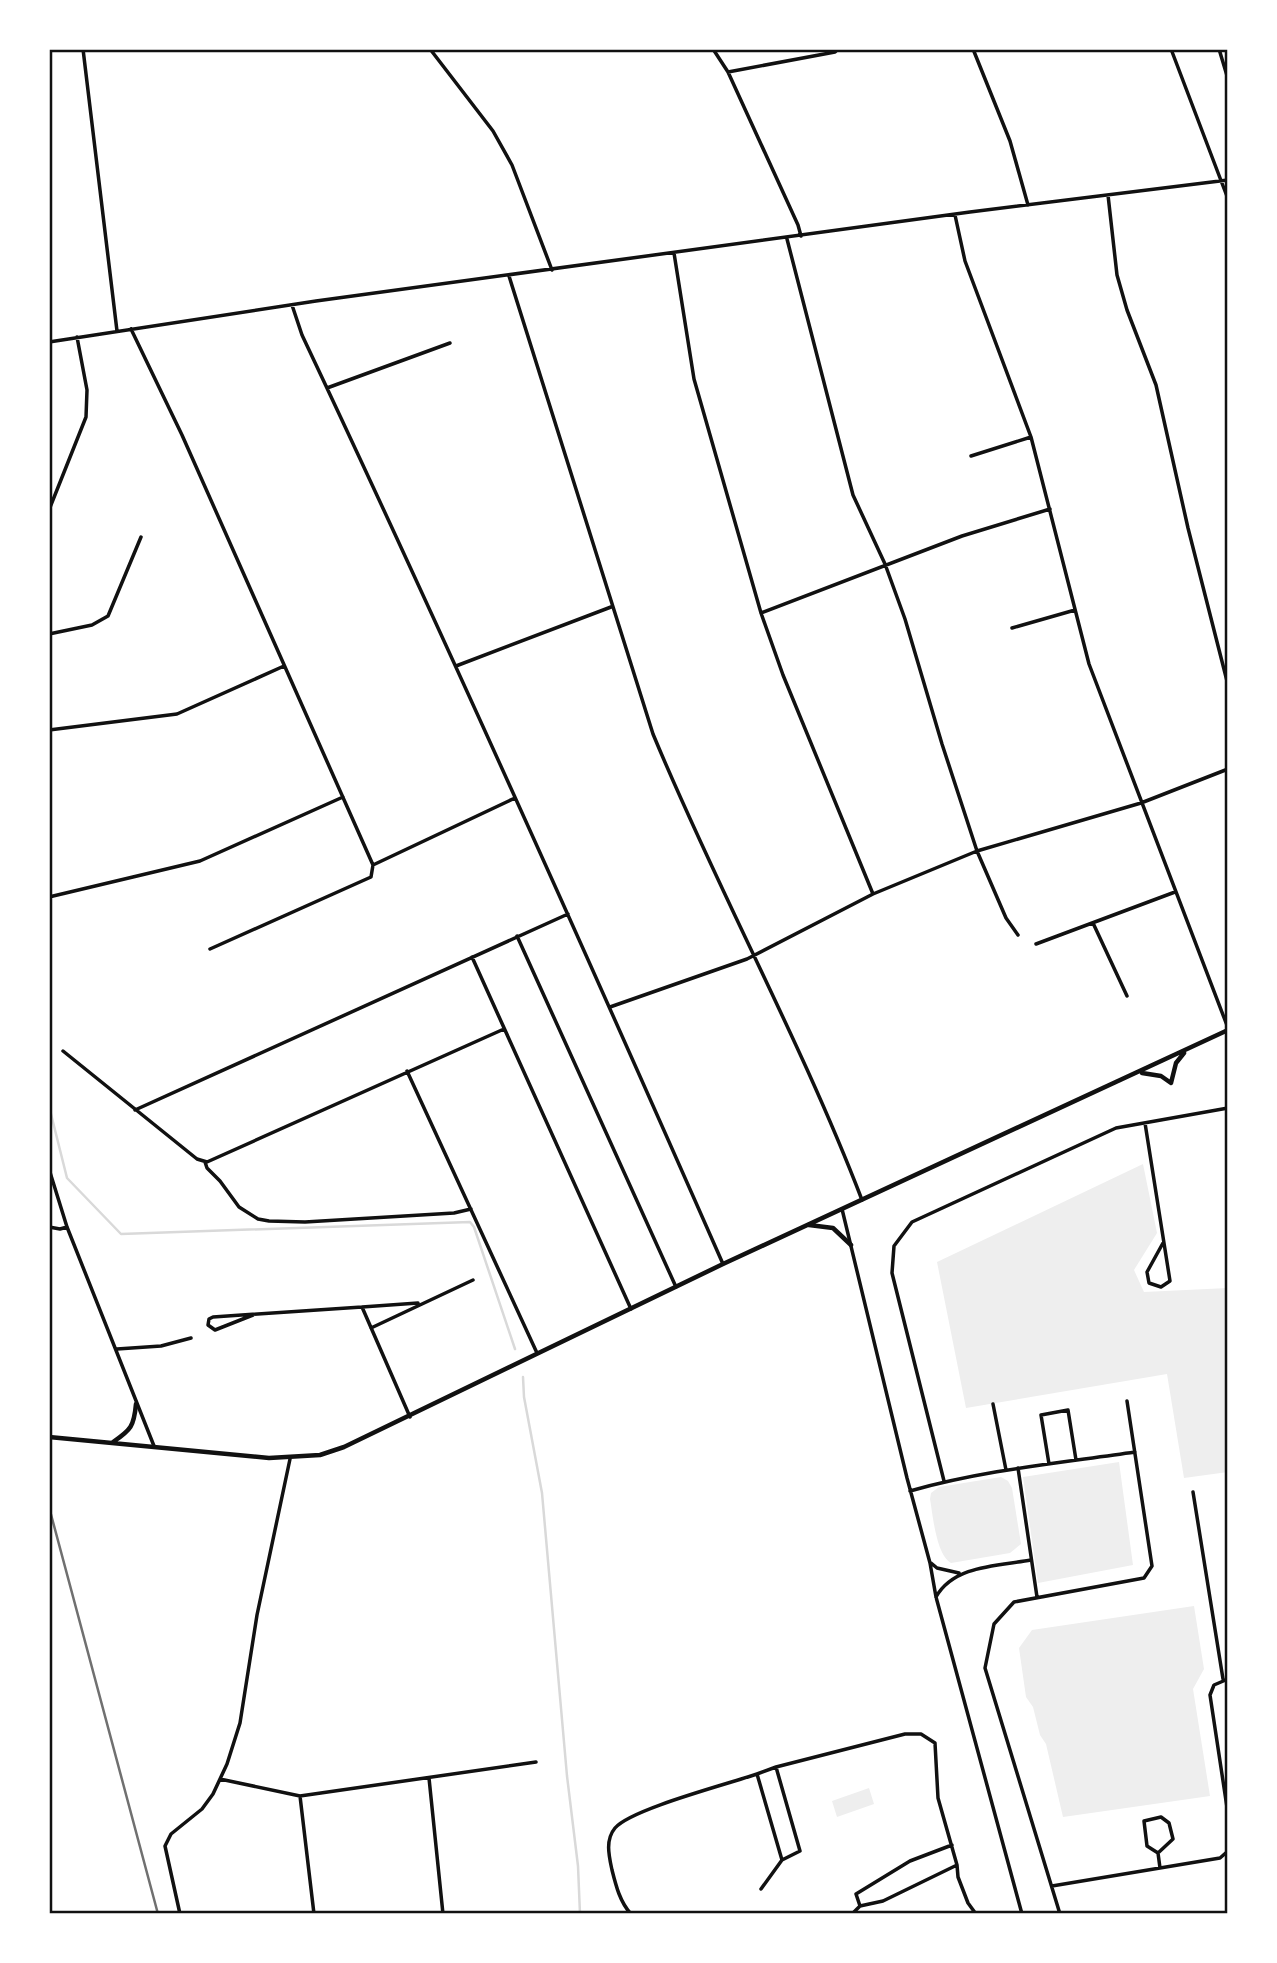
<svg xmlns="http://www.w3.org/2000/svg" width="1277" height="1963" font-family="'Open Sans',sans-serif">
	<rect width="100%" height="100%" fill="#fff"/>
	<path fill="#eee" d="M 1143,1164 L 1157,1233 L 1134,1270 L 1144,1292 L 1228,1288 L 1228,1472 L 1184,1478 L 1167,1374 L 966,1408 L 937,1262 Z
		M 1119,1462 L 1133,1565 L 1038,1583 L 1023,1477 Z
		M 1001,1477 L 1008,1481 L 1012,1488 L 1021,1544 L 1010,1553 L 951,1563 C 936,1554 933,1516 930,1499 L 931,1493 L 939,1487 Z
		M 1194,1606 L 1204,1669 L 1193,1689 L 1210,1796 L 1063,1817 L 1046,1744 L 1040,1735 L 1033,1707 L 1026,1697 L 1019,1648 L 1032,1630 Z
		M 869,1788 L 874,1804 L 837,1817 L 832,1801 Z"/>
	<g fill="none" stroke-linecap="round" stroke-linejoin="round">
		<path stroke="#d9d9d9" stroke-width="2.5" d="M 49,1106 L 67,1178 L 121,1234 L 470,1222 L 474,1227 L 515,1349
			M 523,1377 L 524,1397 L 542,1493 L 567,1776 L 578,1866 L 580,1914"/>
		<path stroke="#111" stroke-width="3.5" d="M 83,49 L 117,331
			M 430,49 L 493,131 L 512,165 L 552,270
			M 713,49 L 728,72 L 798,225 L 801,236
			M 973,49 L 1010,141 L 1028,205
			M 1171,49 L 1228,199
			M 1219,49 L 1228,79
			M 728,72 L 835,52 L 838,49
			M 1108,195 L 1117,275 L 1127,310 L 1156,385 L 1188,528 L 1228,685
			M 955,215 L 965,261 L 1031,437 L 1089,664 L 1228,1028
			M 787,239 L 853,495 L 885,564 L 905,619 L 942,744 L 977,851 L 1006,918 L 1018,935
			M 674,253 L 694,379 L 761,613 L 783,675 L 873,894
			M 509,276 L 653,734 C 718,891 801,1041 862,1200
			M 292,305 L 302,335 C 447,642 586,953 723,1264
			M 131,329 L 182,435 L 373,865 L 371,877 L 210,949
			M 49,342 L 316,301 L 970,212 L 1228,180
			M 327,388 L 450,343
			M 971,456 L 1031,437
			M 49,510 L 86,417 L 87,390 L 77,337
			M 761,613 L 962,536 L 1050,509
			M 1012,628 L 1075,610
			M 49,634 L 92,625 L 108,616 L 141,537
			M 456,666 L 611,607
			M 49,730 L 177,714 L 284,666
			M 373,865 L 515,798
			M 49,897 L 200,861 L 343,797
			M 1093,923 L 1127,996
			M 517,936 L 676,1287
			M 1036,944 L 1175,892
			M 472,957 L 631,1309
			M 610,1007 L 747,959 L 873,894 L 977,851 L 1141,803 L 1228,769
			M 63,1051 L 197,1159 L 207,1162 L 504,1029
			M 407,1071 L 537,1353
			M 135,1110 L 568,914
			M 1145,1123 L 1170,1281 L 1161,1287 L 1149,1283 L 1147,1272 L 1163,1243
			M 205,1162 L 207,1168 L 220,1181 L 239,1207 L 258,1219 L 269,1221 L 305,1222 L 454,1213 L 471,1209
			M 49,1169 L 67,1227 L 154,1446
			M 842,1209 L 907,1478 L 930,1563 L 936,1597 L 1022,1914
			M 49,1227 L 60,1229 L 67,1227
			M 362,1307 L 418,1303
			M 253,1315 L 215,1330 L 208,1325 L 209,1319 L 213,1317 L 362,1307 L 410,1417
			M 371,1328 L 473,1280
			M 117,1349 L 161,1346 L 191,1338
			M 993,1404 L 1006,1470
			M 1049,1464 L 1041,1415 L 1068,1410 L 1076,1460
			M 1018,1468 L 1037,1597
			M 944,1481 L 892,1273 L 894,1246 L 912,1222 L 1116,1128 L 1228,1108
			M 910,1491 C 984,1470 1060,1463 1135,1452
			M 1193,1492 L 1223,1679
			M 931,1563 L 937,1568 L 959,1573
			M 936,1597 C 954,1565 998,1566 1031,1560
			M 1228,1679 L 1214,1685 L 1210,1695 L 1228,1814
			M 757,1774 L 776,1767
			M 429,1778 L 443,1914
			M 220,1779 L 300,1796 L 536,1762
			M 300,1796 L 314,1914
			M 952,1845 L 910,1861 L 856,1894 L 860,1906 L 883,1901 L 957,1865
			M 1158,1853 L 1147,1846 L 1144,1821 L 1161,1817 L 1169,1823 L 1173,1839 L 1158,1853 L 1160,1868
			M 782,1860 L 800,1851 L 776,1767 L 905,1734 L 921,1734 L 935,1743 L 938,1798 L 957,1865 L 958,1877 L 968,1903 L 976,1914
			M 1052,1886 L 1220,1858 L 1228,1851
			M 180,1914 L 165,1846 L 171,1834 L 202,1809 L 213,1794 L 227,1764 L 240,1723 L 257,1615 L 290,1459
			M 631,1914 C 620,1902 616,1886 612,1870 C 609,1856 605,1840 615,1828 C 631,1809 728,1784 757,1774 L 782,1860 L 761,1889
			M 852,1914 L 860,1906
			M 1060,1914 L 985,1668 L 994,1624 L 1014,1602 L 1144,1578 L 1152,1566 L 1127,1401"/>
		<path stroke="#111" stroke-width="4.5" d="M 1142,1073 L 1161,1076 L 1171,1083 L 1176,1063 L 1184,1053
			M 809,1225 L 833,1228 L 851,1245
			M 49,1437 L 269,1458 L 320,1455 L 344,1447 L 723,1264 L 1228,1030
			M 113,1442 C 131,1430 134,1426 136,1404"/>
		<path stroke="#707070" stroke-width="2.5" d="M 49,1507 L 158,1914"/>
	</g>
	<rect width="1277" height="1963" fill="none" stroke="#ffffff" stroke-width="102"/>
	<rect x="51" y="51" width="1175" height="1861" fill="none" stroke="#111" stroke-width="2.5"/>
</svg>
